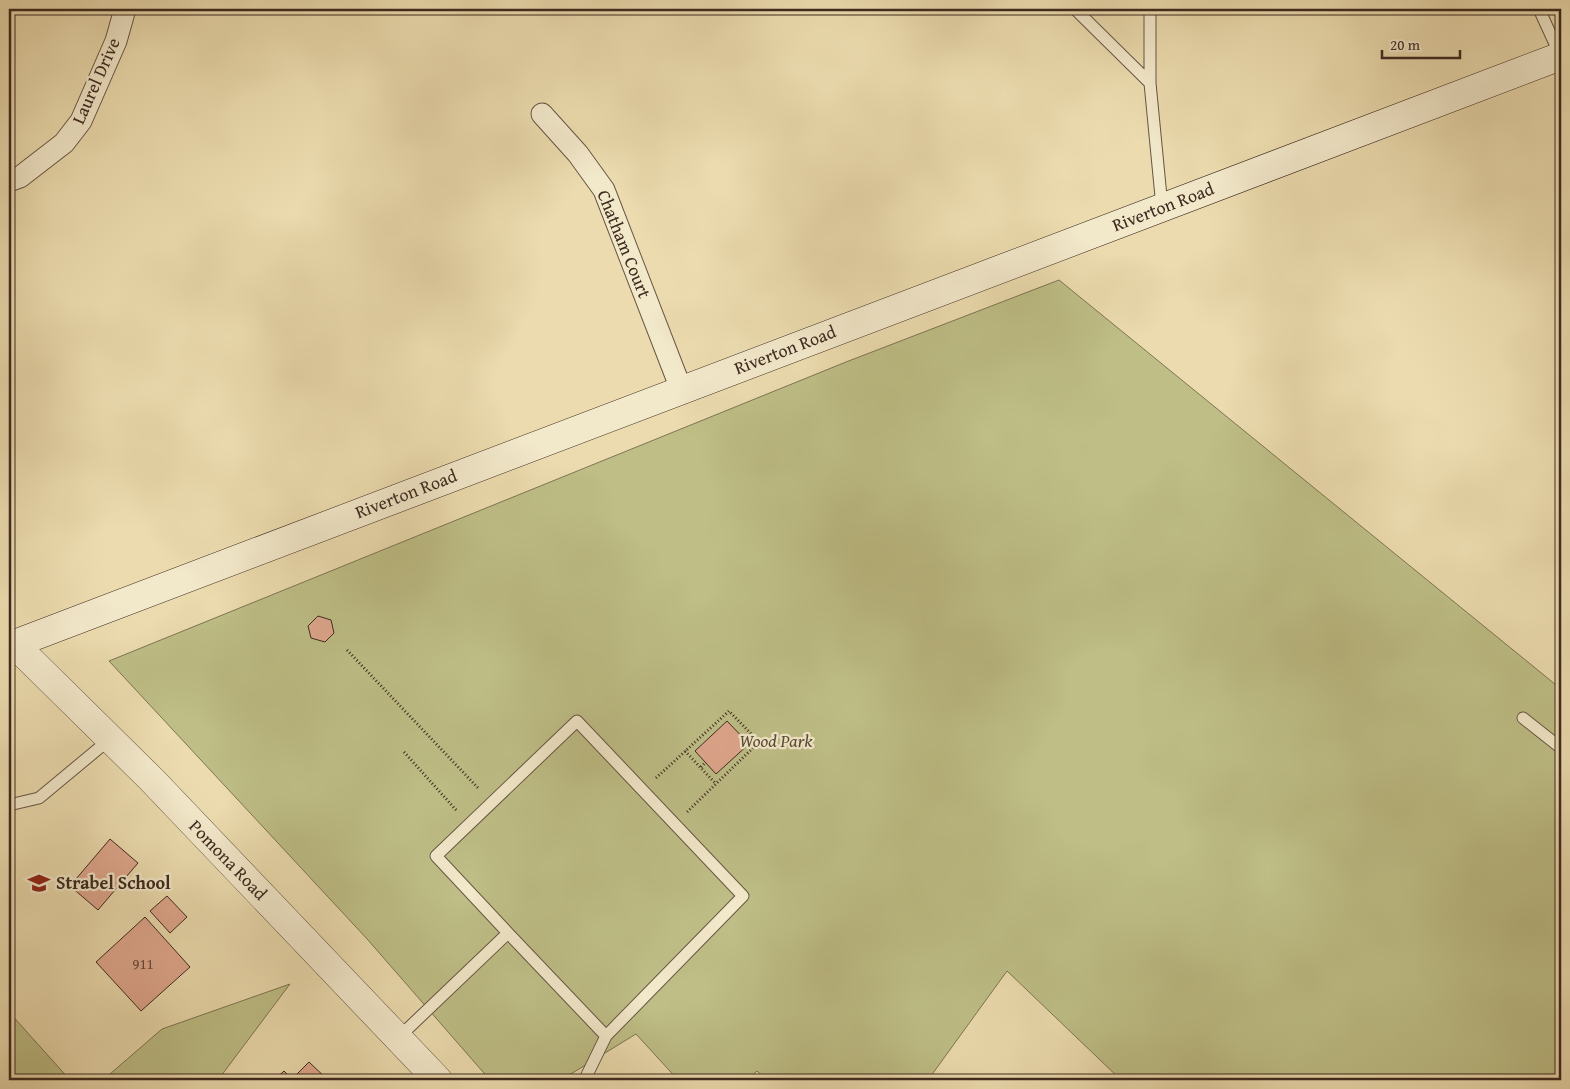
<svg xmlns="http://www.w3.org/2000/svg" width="1570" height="1089" font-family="'Gentium Book Plus',serif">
	<rect width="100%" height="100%" fill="#ebdbae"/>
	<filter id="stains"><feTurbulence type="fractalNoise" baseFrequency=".004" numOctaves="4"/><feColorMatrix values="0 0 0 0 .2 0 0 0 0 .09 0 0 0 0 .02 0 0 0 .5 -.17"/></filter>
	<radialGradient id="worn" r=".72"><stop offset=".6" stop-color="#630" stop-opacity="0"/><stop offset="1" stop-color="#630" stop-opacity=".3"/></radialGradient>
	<path fill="#bebe86" stroke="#7e7453" d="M 1059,280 L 1561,689 L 1561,1080 L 1121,1080 L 1007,971 L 928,1080 L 767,1080 L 757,1071 L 747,1080 L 678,1080 L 636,1034 L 561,1080 L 490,1080 L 368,940 L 109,661 L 846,362 Z
		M 290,984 L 218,1080 L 103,1080 L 162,1029 Z
		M 9,1012 L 70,1080 L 9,1080 Z"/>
	<path fill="#dfa78e" stroke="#3d2a20" d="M 318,616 L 331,620 L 334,633 L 325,642 L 311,638 L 308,626 Z
		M 727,721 L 749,744 L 716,774 L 695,751 Z
		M 110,839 L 138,863 L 98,910 L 70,886 Z
		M 167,896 L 187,917 L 170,933 L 150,911 Z
		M 145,917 L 190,967 L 141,1011 L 96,962 Z
		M 309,1062 L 328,1080 L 274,1080 L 284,1071 L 292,1079 Z"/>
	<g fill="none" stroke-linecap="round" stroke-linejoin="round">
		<g stroke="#685644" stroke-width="13">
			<path id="service" d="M 1075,9 L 1150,83 L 1162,207
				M 1539,9 L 1561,57
				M 1150,83 L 1150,9
				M 1523,718 L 1561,748
				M 9,805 L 39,798 L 110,739
				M 398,1038 L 508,933 L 436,856 L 577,721 L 743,896 L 606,1036 L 508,933
				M 589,1080 L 586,1077 L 606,1036"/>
		</g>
		<g stroke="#685644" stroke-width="23">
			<path id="minor" d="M 542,114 L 578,154 L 604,190 L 681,389
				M 9,181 L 20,177 L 64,143 L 81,121 L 116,41 L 125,9"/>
		</g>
		<g stroke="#685644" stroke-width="29">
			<path id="tertiary" d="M 14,644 L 152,780 L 438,1080"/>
		</g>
		<g stroke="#3d2a20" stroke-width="29">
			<path id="secondary" d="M 9,646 L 1561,56"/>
		</g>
		<path stroke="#3d2a20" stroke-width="3" stroke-dasharray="1 2.5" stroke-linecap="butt" d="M 347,650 L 479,789
			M 685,751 L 716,784
			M 404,752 L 457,811
			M 701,767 L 706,762
			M 656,778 L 729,711 L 759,742 L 687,812"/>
		<use href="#service" stroke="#f2e8ca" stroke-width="11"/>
		<use href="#minor" stroke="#f2e8ca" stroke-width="21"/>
		<use href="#tertiary" stroke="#f2e8ca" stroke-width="28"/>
		<use href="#secondary" stroke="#f2e8ca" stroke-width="28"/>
	</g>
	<defs>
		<g id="school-bare" transform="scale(1.725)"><path d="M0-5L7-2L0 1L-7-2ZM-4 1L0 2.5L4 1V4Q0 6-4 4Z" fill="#8f2418" stroke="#f2e8ca" stroke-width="2.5" paint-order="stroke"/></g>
	</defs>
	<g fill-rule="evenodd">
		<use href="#school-bare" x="39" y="883"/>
	</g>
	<g text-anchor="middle" stroke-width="4.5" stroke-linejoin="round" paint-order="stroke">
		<g font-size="15" fill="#66493c">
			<text x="143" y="969">911</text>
		</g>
		<g font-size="18" fill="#3d2a20" stroke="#f2e8ca">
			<text transform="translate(96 81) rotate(-66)" y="6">Laurel Drive</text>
			<text transform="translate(1163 207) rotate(-21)" y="6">Riverton Road</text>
			<text transform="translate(624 244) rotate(68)" y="6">Chatham Court</text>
			<text transform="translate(785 350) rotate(-21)" y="6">Riverton Road</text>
			<text transform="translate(406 494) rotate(-21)" y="6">Riverton Road</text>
			<text transform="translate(228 860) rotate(46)" y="6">Pomona Road</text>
		</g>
		<g font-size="18" font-style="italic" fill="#574834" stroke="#f2e8ca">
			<text x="776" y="747">Wood Park</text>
		</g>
		<g font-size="18" font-weight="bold" fill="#3d2a20" stroke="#f2e8ca" text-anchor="start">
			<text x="56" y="889">Strabel School</text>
		</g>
	</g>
	<rect width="1570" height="1089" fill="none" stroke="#ebdbae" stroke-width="30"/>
	<rect x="10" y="10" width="1550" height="1069" fill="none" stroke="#3d2a20" stroke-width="2.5"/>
	<rect x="15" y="15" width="1540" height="1059" fill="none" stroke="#3d2a20"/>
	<path d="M1382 50v8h78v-8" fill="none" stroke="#3d2a20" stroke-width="2.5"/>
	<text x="1390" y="50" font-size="15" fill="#3d2a20" stroke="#f2e8ca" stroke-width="4" paint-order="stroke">20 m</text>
	<rect width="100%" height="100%" filter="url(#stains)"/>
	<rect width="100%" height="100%" fill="url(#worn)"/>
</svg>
